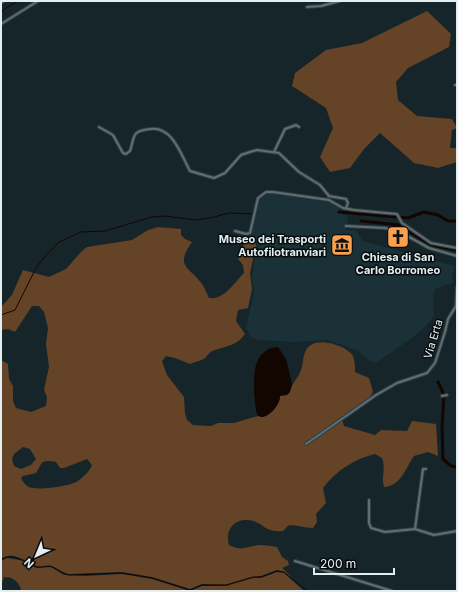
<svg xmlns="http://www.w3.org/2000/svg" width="458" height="592" font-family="Inter,sans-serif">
	<rect width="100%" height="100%" fill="#16252a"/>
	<path fill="#193137" d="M 265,194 L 275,194 L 331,203 L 338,207 L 343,214 L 348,216 L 346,230 L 356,230 L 363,241 L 455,266 L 452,277 L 454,282 L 435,289 L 433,297 L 434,316 L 426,326 L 413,337 L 376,363 L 370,361 L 357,350 L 327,340 L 295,342 L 259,340 L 251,337 L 246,328 L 254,293 L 252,277 L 257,242 L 250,235 L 252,232 L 258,200 Z"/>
	<path fill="#644326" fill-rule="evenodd" d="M 427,11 L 451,34 L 449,47 L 408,68 L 396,82 L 398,100 L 417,116 L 452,119 L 457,128 L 452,130 L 450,148 L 457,148 L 457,162 L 438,168 L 414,163 L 380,133 L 364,149 L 350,168 L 330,172 L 320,157 L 333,128 L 326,108 L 292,86 L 295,73 L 326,50 L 362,43 Z
		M 158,227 L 181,229 L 181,235 L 185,239 L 192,242 C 174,267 190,267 202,284 C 205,288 207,294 209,298 C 224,300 234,283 244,273 L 243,265 L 238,259 L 244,244 L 255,240 L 256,246 L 250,273 L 252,289 L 248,308 L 238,310 L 236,321 L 245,334 C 237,346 226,346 215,350 C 210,351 208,355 205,358 C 201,361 194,362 190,364 L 175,358 L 166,356 L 162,361 L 167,375 L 184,397 L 185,413 L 187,420 L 193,425 L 211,426 L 218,423 L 234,423 L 258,416 L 262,417 C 270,414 280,406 280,396 L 290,392 C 292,382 298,379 301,370 C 304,362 302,350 311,345 C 321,338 347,346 353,356 C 355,361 355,367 355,372 L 369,378 L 373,392 C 367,405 351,407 342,419 L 344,426 L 375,435 L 381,430 L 407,431 L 412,421 L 436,424 L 438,456 L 428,452 L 414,456 C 405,469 401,486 384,487 C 381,476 386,470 382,458 L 375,454 C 354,459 336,471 323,488 L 326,503 L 316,514 L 317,522 L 313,528 C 304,528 298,525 289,525 L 283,531 C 264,533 263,521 248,520 C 232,519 225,532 229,545 C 241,552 248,546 260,545 C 266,545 271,546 277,547 L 282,557 L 288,561 L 289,565 L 282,568 L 294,579 L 284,572 L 277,570 L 261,576 L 253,577 L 226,585 L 202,584 L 190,589 L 152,577 L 122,572 L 69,574 C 63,573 58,569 52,566 C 47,564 42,568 37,566 C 25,562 13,550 1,559 L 1,360 L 8,364 L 9,379 L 13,386 L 13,401 L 16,408 L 31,412 L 46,406 L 47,397 L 44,390 L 49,367 L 46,344 L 48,328 L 44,312 L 39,306 L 32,306 L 15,332 L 8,329 L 1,330 L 1,307 L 12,295 L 23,270 L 49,277 L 66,269 L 81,252 L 87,247 L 132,240 L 148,230 ZM 23,447 L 30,449 L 36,459 L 31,465 L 21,469 L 14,466 L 12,459 L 14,454 ZM 87,459 L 92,465 C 90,471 83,477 78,481 C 71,486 37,491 29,487 C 25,485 23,482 21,478 L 23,476 L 36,473 C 43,462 40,459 56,462 L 60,468 L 64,468 Z
		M 7,558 L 25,561 L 37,568 L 51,567 L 64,575 L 85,576 L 122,574 L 152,579 L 190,591 L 202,586 L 226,586 L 253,578 L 261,578 L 277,572 L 284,573 L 304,591 L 20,591 L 21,589 C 17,580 13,577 4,577 L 1,586 L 1,561 Z"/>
	<path fill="#130500" d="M 278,347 L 286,359 L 292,384 L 290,392 L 287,395 L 280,396 C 280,404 271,416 262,417 L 258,416 L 256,411 C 254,391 247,349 278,347 Z"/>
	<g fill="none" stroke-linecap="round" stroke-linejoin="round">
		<path stroke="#130500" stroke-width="1" d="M 1,13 C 6,6 12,6 17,1
			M 36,268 L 47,254 L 59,242 L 81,232 L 105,231 L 152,217 L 165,216 L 195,220 L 210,218 L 229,213 L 253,214
			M 1,315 L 15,310 L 35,270
			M 1,560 C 13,551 25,563 36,567 C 42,568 47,565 52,567 C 58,569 63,574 69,575 L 122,573 L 152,578 L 190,590 L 202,585 L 226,585 L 253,577 L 261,577 L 277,571 L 284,572 L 307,591"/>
		<path stroke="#130500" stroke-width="3" d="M 339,212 L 408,218 L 424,212 L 438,215 L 448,221 L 457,221
			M 361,221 L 399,225 L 431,245 L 457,250
			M 438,382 L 444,395 L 442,427 L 443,459 L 451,466 L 457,467"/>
		<g stroke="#343f43" stroke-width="4">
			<path id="minor" d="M 307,7 L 321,6 L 340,1
				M 1,24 L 38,1
				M 455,85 L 457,85
				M 99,127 L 113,135 L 123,153 L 126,154 L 130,151 C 135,136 131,131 150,129 C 173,126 181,155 190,171 L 214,178 L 225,173 L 241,155 L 250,152 L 257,150 L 279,153 L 299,172 L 320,185 L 329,196 L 346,199 L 348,203 L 346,208
				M 274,152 L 285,129 L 296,125 L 299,127
				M 346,226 L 385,228 L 400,232 L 429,248 L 457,256
				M 235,231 L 246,234 L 250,233 L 258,198 L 266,192 L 273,192 L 329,200 L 343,208 L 354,210 L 397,214 L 402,223 L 431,243 L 457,248
				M 442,396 L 447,395
				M 306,444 L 376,395 L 397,383 L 427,373 L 435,363 L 445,332 L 448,319 L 456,306 L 457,287
				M 369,500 L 369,523 L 371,528 L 385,532 L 415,529 L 434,535 L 457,531
				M 415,529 L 423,469 L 426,469
				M 295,561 L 392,591"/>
		</g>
		<g stroke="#343f43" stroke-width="5">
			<path id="tertiary" d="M 1,2 L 3,1"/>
		</g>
		<use href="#minor" stroke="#5e6f74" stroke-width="2"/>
		<use href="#tertiary" stroke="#5e6f74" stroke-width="3"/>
	</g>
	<defs>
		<g id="church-square" transform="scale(1.15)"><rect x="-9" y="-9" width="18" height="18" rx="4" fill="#f9a04c" stroke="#070d0f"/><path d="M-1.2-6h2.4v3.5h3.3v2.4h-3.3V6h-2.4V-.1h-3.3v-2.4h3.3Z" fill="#111"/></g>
		<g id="museum-square" transform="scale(1.15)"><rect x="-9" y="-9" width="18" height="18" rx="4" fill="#f9a04c" stroke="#070d0f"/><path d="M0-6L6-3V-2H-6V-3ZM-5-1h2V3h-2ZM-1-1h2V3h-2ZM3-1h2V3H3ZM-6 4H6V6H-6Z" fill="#111"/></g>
	</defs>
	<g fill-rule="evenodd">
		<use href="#church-square" x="398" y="237"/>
		<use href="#museum-square" x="342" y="245"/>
	</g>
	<g text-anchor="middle" stroke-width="3" stroke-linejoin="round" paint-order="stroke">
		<g font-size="11" font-weight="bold" fill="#e4eef0" stroke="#070d0f" text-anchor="end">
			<text x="326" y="243">Museo dei Trasporti<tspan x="326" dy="13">Autofilotranviari</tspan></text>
			<text x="398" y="261" text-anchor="middle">Chiesa di San<tspan x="398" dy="13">Carlo Borromeo</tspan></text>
		</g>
		<g font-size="11" fill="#e4eef0" stroke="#070d0f">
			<text transform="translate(433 339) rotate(-73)" y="4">Via Erta</text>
		</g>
	</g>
	<rect width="458" height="592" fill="none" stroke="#e4eef0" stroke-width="4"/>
	<g transform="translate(36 556) rotate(224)" stroke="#070d0f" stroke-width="3" paint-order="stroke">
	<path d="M0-3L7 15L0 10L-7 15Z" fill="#e4eef0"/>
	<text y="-6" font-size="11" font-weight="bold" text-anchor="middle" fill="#e4eef0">N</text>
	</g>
	<path d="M314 568v6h80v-6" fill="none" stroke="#e4eef0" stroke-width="2"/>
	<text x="320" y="568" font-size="12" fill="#e4eef0" stroke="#070d0f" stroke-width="3" paint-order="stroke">200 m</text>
</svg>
